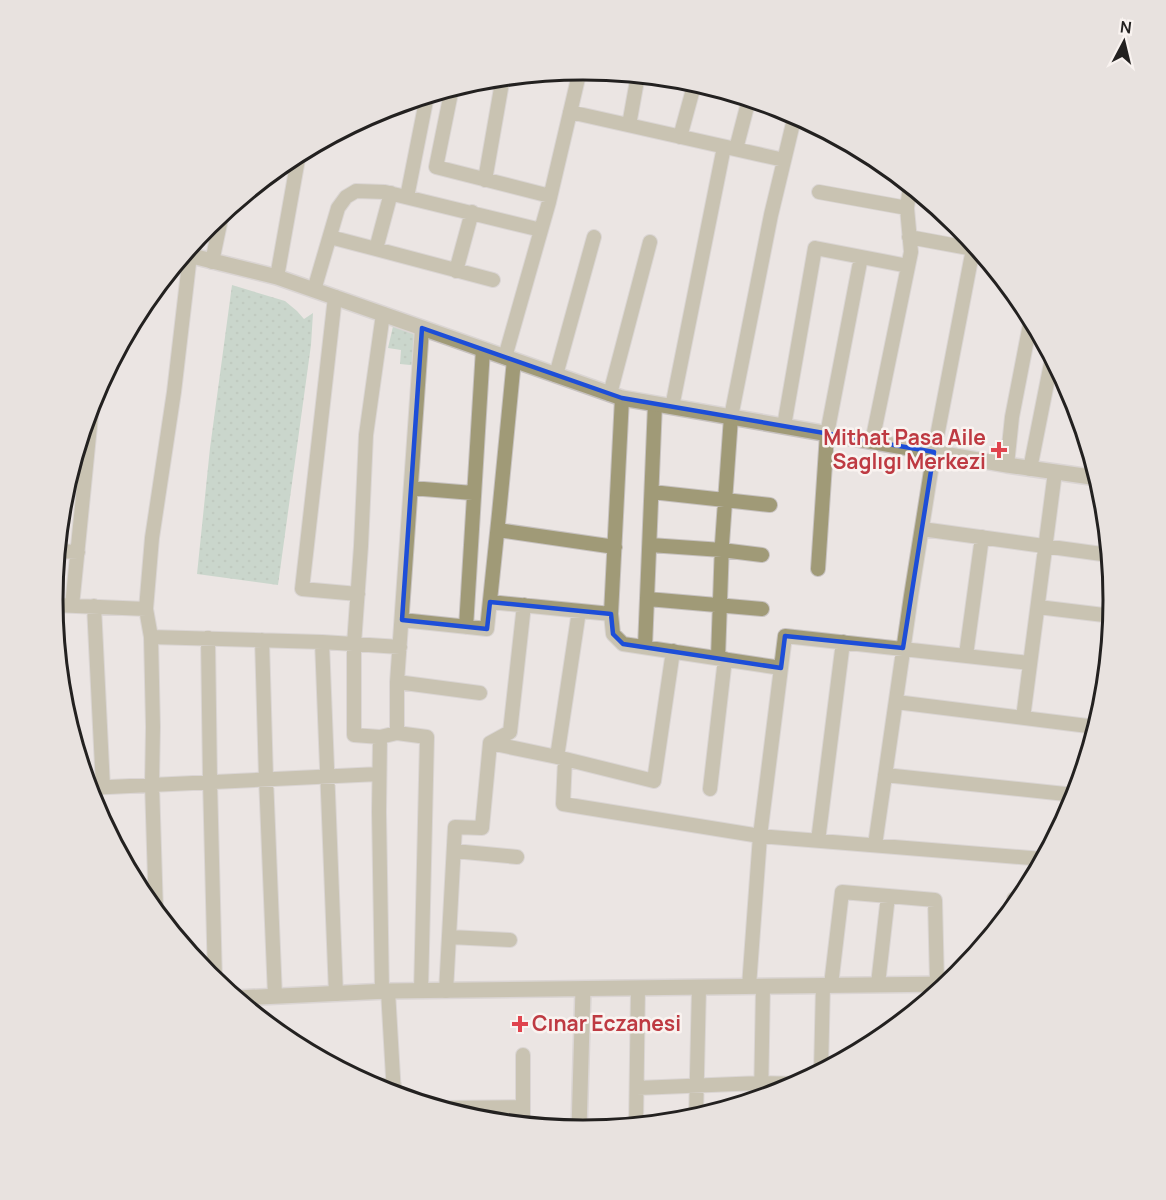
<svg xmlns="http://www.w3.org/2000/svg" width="1166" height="1200" font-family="Manrope,sans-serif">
	<defs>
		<pattern id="park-dots" width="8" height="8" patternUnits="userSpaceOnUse" patternTransform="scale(1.5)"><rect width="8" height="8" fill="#a3c4af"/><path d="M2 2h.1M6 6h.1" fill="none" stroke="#8ca896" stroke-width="1.8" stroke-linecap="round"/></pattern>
	</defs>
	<rect width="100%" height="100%" fill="#ebe5e3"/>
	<path fill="url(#park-dots)" d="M 232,285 L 285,301 L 297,311 L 304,319 L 313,313 L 311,345 L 278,585 L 197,574 L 210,448 Z
		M 394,322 L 422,332 L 420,366 L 400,364 L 401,350 L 388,348 Z"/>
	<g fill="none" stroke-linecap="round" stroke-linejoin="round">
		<g stroke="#c7c2c0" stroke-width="16">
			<path id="minor" d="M 452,88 L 436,167 L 550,196
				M 570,112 L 784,160
				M 629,125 L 638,75
				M 680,137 L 695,82
				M 736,149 L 749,99
				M 485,180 L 503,77
				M 819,192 L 907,208
				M 391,193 L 376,249 L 493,280
				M 407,197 L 427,96
				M 330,237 L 376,249
				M 909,237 L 979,250
				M 212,262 L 222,214
				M 456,271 L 472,212
				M 277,277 L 298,159
				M 314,290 L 338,208 L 346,197 L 356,191 L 385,192 L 541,230
				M 335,297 L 302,589 L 358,594
				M 383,314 L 366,435 L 361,546 L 354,644 L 354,735 L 380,737 L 397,733 L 427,737 L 421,991
				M 505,357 L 549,202 L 580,70
				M 556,375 L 594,237
				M 610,394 L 650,242
				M 672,407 L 724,147
				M 784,426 L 815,248 L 908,266
				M 872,442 L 911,252 L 907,208 L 910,186
				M 1007,465 L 1012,417 L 1031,319
				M 1030,469 L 1052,358
				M 411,488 L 473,493
				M 652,492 L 770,505
				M 922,529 L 1109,555
				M 498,530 L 615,547
				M 650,545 L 722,550 L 762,555
				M 57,551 L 78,552
				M 818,569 L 827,434 L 861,257
				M 648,599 L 762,609
				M 490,602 L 611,614 L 613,634 L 623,644 L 781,668
				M 53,605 L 146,609
				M 72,606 L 93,396
				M 94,606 L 103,787
				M 1038,607 L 1112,616
				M 611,614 L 622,398
				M 402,620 L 487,629 L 499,514 L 514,360
				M 466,627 L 483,349
				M 151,637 L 322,642 L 400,647
				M 208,638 L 210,781 L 215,981
				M 262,640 L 266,778 L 275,996
				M 322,642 L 336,994
				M 645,647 L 655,404
				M 966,655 L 982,537
				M 718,658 L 722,544 L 731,417 L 771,215 L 795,115
				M 397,682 L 480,693
				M 896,702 L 1096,727
				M 1023,718 L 1055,472
				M 397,733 L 397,682 L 422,328
				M 380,737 L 379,812 L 382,992
				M 490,743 L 557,757 L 654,781 L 673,651
				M 557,757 L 579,611
				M 565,759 L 563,804 L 760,836 L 785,636 L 1030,663
				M 885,775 L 1075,795
				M 88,788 L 379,774
				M 710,789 L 725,659
				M 95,806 L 95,788
				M 818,841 L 843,642
				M 875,845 L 911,596 L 934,452 L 973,249
				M 454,851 L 517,857
				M 1013,909 L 1014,899
				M 156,912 L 152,784 L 153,727 L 151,637 L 146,609 L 152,538 L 174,392 L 190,255
				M 450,937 L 510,940
				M 878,984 L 888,896
				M 831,985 L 842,892 L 935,900 L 937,983
				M 749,986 L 760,836 L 1043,859
				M 388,991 L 394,1094
				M 446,991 L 455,827 L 482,828 L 490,743 L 510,732 L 524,605
				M 523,1055 L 523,1125
				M 821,1071 L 823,985
				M 372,1086 L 394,1085
				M 637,1088 L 761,1083 L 798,1084
				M 761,1098 L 763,986
				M 439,1108 L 523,1107
				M 696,1117 L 699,987
				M 636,1125 L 638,988"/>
		</g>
		<g stroke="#c7c2c0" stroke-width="18">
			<path id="tertiary" d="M 184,254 L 277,277 L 622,398 L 1007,465 L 1098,478
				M 236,998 L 388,991 L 948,984
				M 579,1130 L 583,989"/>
		</g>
		<use href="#minor" stroke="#a09a77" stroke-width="14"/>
		<use href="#tertiary" stroke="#a09a77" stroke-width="15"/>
	</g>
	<path d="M0 0H1166V1200H0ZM 422,328 L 622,398 L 934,452 L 903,648 L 785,636 L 781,668 L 623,644 L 613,634 L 611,614 L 490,602 L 487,629 L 402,620 Z" fill="#ebe5e3" fill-opacity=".55" fill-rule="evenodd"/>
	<path fill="none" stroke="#1d4ed8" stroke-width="4.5" stroke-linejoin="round" d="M 422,328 L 622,398 L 934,452 L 903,648 L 785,636 L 781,668 L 623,644 L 613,634 L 611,614 L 490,602 L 487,629 L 402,620 Z"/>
	<g fill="#e0444e" stroke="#f9f3f0" stroke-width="2">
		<path d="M996 441h6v6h6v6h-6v6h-6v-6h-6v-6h6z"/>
		<path d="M517 1015h6v6h6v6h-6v6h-6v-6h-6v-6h6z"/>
	</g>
	<g text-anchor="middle" stroke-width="5" stroke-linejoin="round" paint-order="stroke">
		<g font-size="21" font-weight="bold" fill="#be3a42" stroke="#f9f3f0" text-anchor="end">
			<text x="986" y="445">Mithat Pasa Aile<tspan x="986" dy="24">Saglıgı Merkezi</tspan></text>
			<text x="532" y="1031" text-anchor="start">Cınar Eczanesi</text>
		</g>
	</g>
	<path d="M0 0H1166V1200H0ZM63 600a520 520 0 1 1 1040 0a520 520 0 1 1-1040 0Z" fill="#e8e2df" fill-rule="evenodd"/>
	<path fill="none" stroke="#232120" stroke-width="3" d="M63 600a520 520 0 1 1 1040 0a520 520 0 1 1-1040 0Z"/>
	<g transform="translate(1124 42) rotate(7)" stroke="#f9f3f0" stroke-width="4.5" paint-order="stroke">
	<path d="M0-4.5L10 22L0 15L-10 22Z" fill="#232120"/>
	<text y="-9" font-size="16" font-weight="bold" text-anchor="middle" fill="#232120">N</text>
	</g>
</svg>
